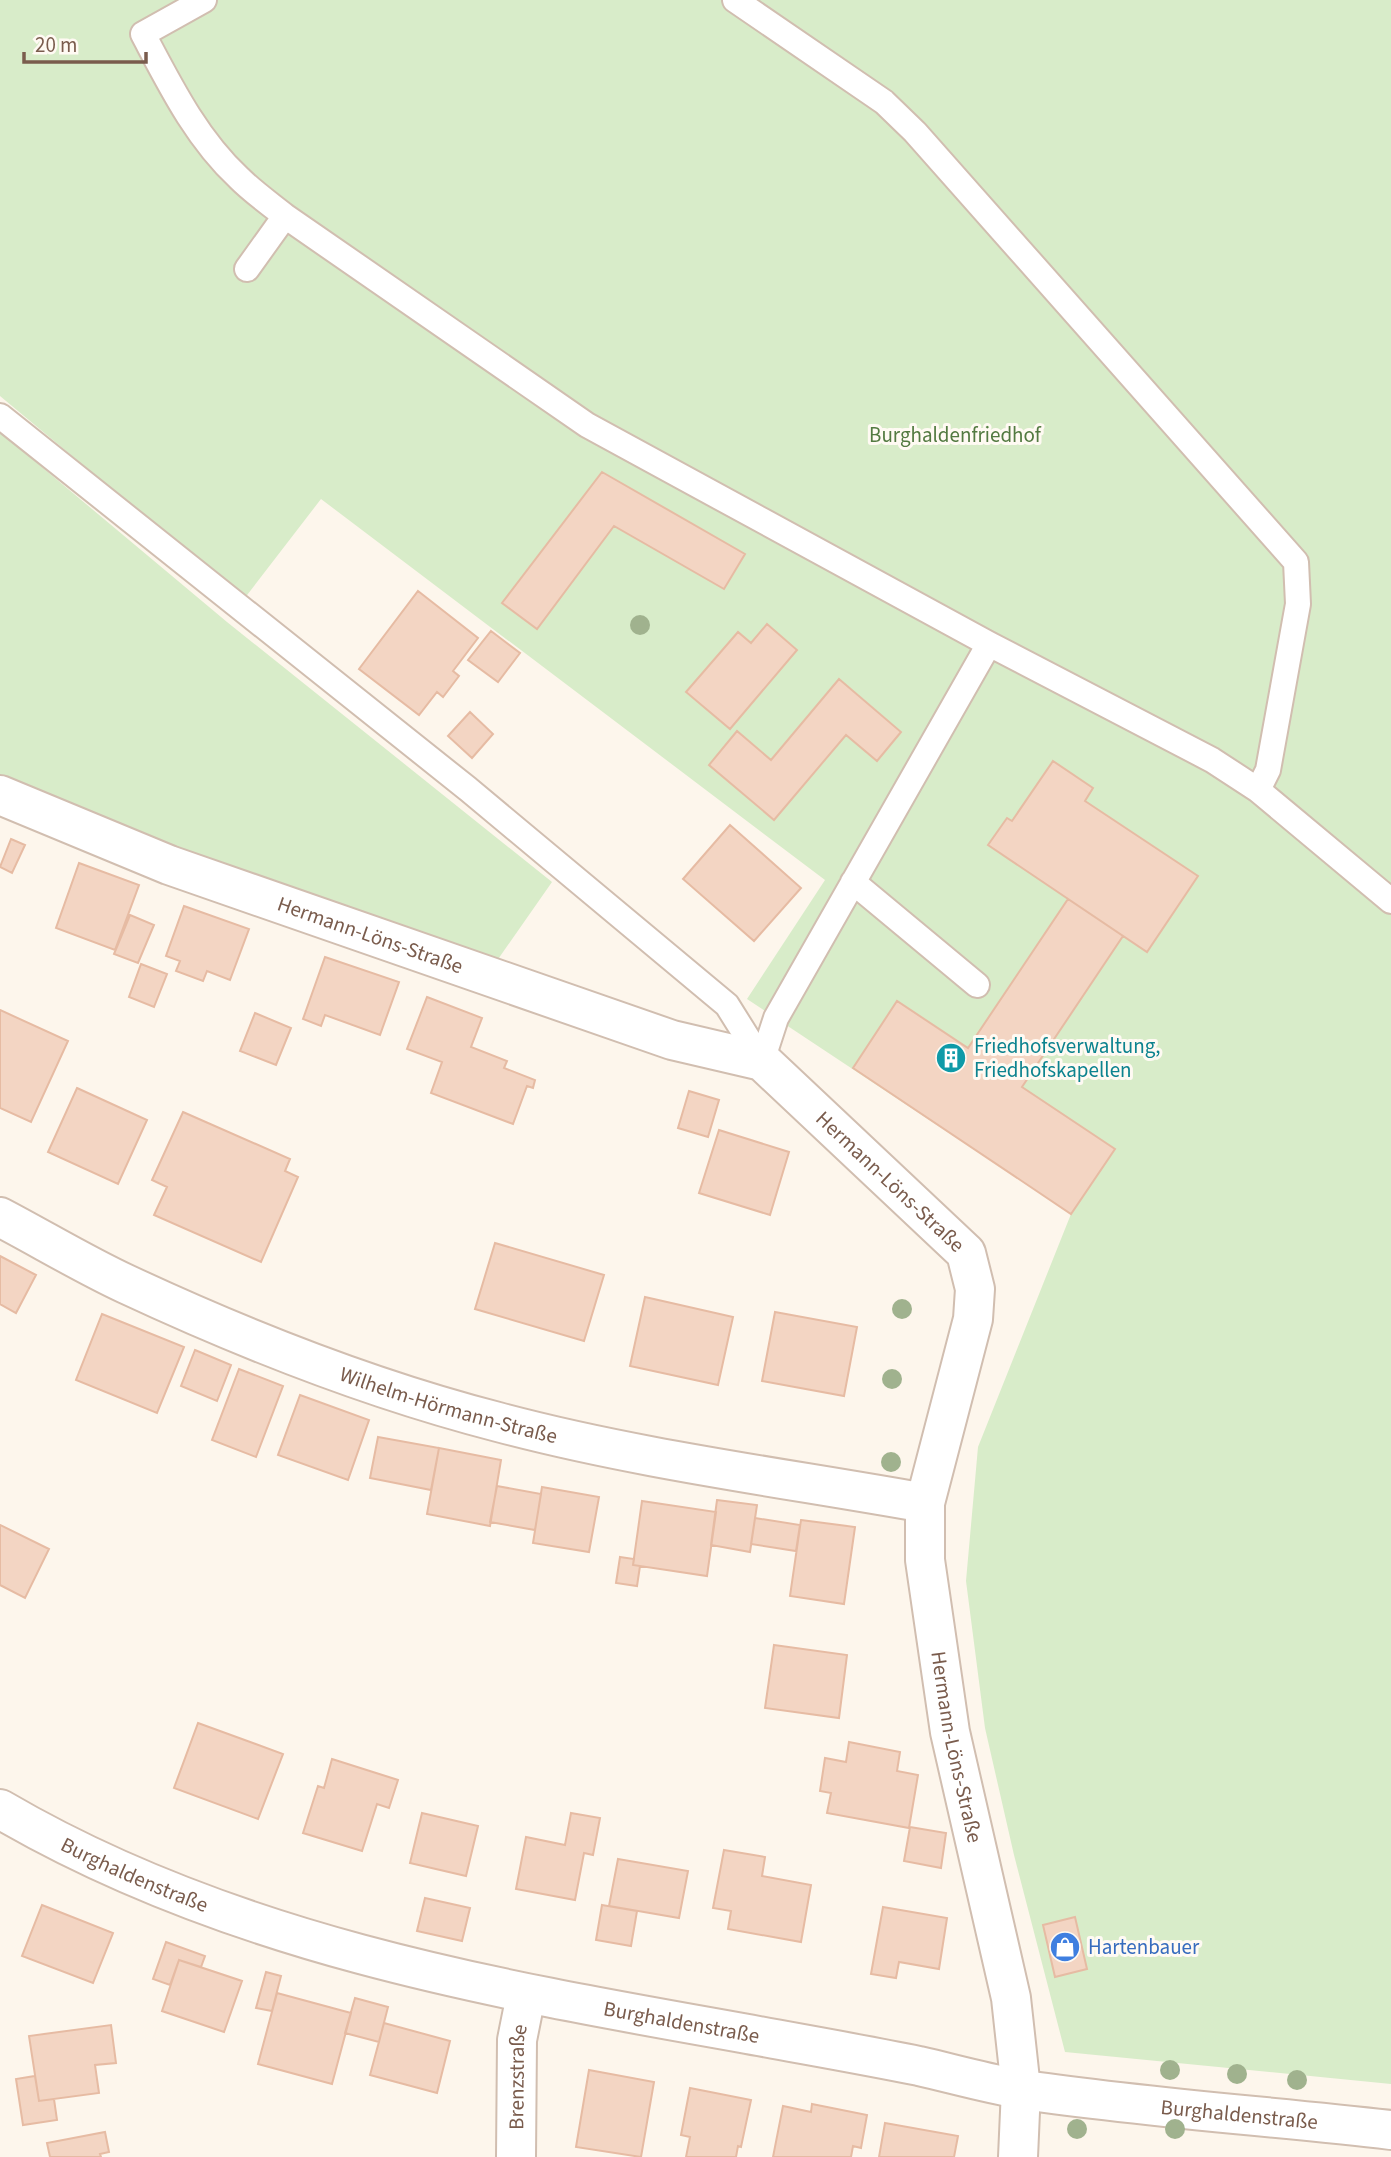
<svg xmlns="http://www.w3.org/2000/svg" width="1391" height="2157" font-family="'Source Sans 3',sans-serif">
	<rect width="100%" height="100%" fill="#fdf6ec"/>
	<path fill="#d8ecc9" d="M 0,0 L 1391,0 L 1391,2084 L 1065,2052 L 1014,1855 L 985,1728 L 966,1581 L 978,1447 L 1071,1214 L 747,999 L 825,880 L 321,499 L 244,599 L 0,396 Z
		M 0,432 L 227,622 L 552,882 L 494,965 L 52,805 L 0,780 Z"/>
	<path fill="#f3d5c3" stroke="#e6bba3" stroke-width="2" d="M 602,472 L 745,554 L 724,589 L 614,526 L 537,629 L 502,603 Z
		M 418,591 L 478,638 L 453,671 L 459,676 L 443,697 L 437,692 L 419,715 L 359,669 Z
		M 767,624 L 797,650 L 730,729 L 686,692 L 738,632 L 751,643 Z
		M 491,631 L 520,653 L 498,682 L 468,660 Z
		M 839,679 L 901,732 L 877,761 L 846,735 L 774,820 L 709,765 L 737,731 L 771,760 Z
		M 470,712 L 493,734 L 472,758 L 448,736 Z
		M 1053,761 L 1093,788 L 1085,801 L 1198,876 L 1147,952 L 988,845 L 1007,818 L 1012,821 Z
		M 730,825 L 801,888 L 754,941 L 683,879 Z
		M 11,839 L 25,845 L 12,873 L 0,867 Z
		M 79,863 L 139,885 L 115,950 L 56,928 Z
		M 1068,899 L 1123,936 L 1022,1087 L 1115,1149 L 1071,1214 L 853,1068 L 897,1001 L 968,1048 Z
		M 184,906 L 249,929 L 230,980 L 207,971 L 203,981 L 176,971 L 180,961 L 166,956 Z
		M 130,915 L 154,925 L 138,963 L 114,954 Z
		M 325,957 L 399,982 L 380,1035 L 325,1015 L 321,1026 L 303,1019 Z
		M 141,964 L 167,974 L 154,1007 L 129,997 Z
		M 427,997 L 482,1018 L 471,1047 L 507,1061 L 504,1068 L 535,1080 L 533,1088 L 527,1086 L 513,1124 L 431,1093 L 442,1062 L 407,1049 Z
		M 0,1010 L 68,1041 L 31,1122 L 0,1108 Z
		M 255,1013 L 291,1028 L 276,1065 L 240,1051 Z
		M 77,1088 L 147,1120 L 118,1184 L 48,1152 Z
		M 689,1091 L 719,1100 L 708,1137 L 678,1128 Z
		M 183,1112 L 290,1159 L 285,1171 L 298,1177 L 261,1262 L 154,1215 L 167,1187 L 152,1180 Z
		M 719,1130 L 789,1152 L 770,1215 L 699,1193 Z
		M 495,1243 L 604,1275 L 584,1341 L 475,1309 Z
		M 0,1256 L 36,1275 L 16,1313 L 0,1304 Z
		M 645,1297 L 733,1317 L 718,1385 L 630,1366 Z
		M 775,1312 L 857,1327 L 844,1396 L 762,1381 Z
		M 102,1314 L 184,1347 L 157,1413 L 76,1380 Z
		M 195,1350 L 231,1365 L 217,1401 L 181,1386 Z
		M 239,1369 L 283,1386 L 256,1457 L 212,1440 Z
		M 300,1395 L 369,1420 L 348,1480 L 278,1455 Z
		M 378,1437 L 439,1448 L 431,1490 L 370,1478 Z
		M 439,1448 L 501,1460 L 490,1526 L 427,1514 Z
		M 497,1486 L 541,1494 L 535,1530 L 490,1522 Z
		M 542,1487 L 599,1497 L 589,1552 L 533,1543 Z
		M 717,1500 L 757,1505 L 750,1552 L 711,1545 Z
		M 642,1501 L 716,1512 L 707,1576 L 633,1565 Z
		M 755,1518 L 800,1525 L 796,1551 L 751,1544 Z
		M 801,1520 L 855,1527 L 844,1604 L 790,1596 Z
		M 0,1525 L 49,1549 L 25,1598 L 0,1585 Z
		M 620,1557 L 634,1559 L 633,1565 L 640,1566 L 637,1586 L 616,1583 Z
		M 774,1645 L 847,1655 L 839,1718 L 765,1708 Z
		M 198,1723 L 283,1754 L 258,1819 L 174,1788 Z
		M 849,1742 L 900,1752 L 897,1771 L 918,1775 L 909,1828 L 827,1813 L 831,1793 L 820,1791 L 825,1758 L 846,1762 Z
		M 332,1759 L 398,1780 L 389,1808 L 377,1804 L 362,1851 L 303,1833 L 318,1786 L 324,1788 Z
		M 422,1813 L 478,1826 L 466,1876 L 410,1863 Z
		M 571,1813 L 600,1818 L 593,1855 L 584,1853 L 575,1900 L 516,1889 L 526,1837 L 565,1845 Z
		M 910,1827 L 946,1833 L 941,1868 L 904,1861 Z
		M 724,1850 L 765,1857 L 762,1876 L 811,1885 L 801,1942 L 728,1929 L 731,1911 L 713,1908 Z
		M 618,1859 L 688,1871 L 679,1918 L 609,1906 Z
		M 425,1898 L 470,1908 L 462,1941 L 417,1931 Z
		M 42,1905 L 113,1933 L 93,1983 L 22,1956 Z
		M 602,1905 L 637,1911 L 631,1946 L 596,1940 Z
		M 883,1907 L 947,1918 L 939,1969 L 899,1962 L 896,1978 L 871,1974 Z
		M 1075,1917 L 1087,1969 L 1055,1977 L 1043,1925 Z
		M 166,1942 L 205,1956 L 201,1967 L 179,1960 L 170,1985 L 153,1979 Z
		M 179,1960 L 242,1981 L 224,2032 L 162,2011 Z
		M 266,1972 L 281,1976 L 272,2011 L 256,2008 Z
		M 277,1993 L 351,2013 L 332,2084 L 258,2064 Z
		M 355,1998 L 388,2007 L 379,2042 L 345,2033 Z
		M 384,2023 L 450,2041 L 437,2093 L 370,2075 Z
		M 111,2025 L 116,2063 L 95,2065 L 99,2093 L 39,2101 L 29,2036 Z
		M 589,2070 L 654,2082 L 641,2157 L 576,2147 Z
		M 35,2076 L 39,2101 L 54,2099 L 57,2120 L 23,2125 L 16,2079 Z
		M 690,2088 L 751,2100 L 741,2147 L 738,2146 L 736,2157 L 686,2157 L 690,2137 L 681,2135 Z
		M 812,2104 L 867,2115 L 861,2148 L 853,2146 L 851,2157 L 773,2157 L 783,2106 L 811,2112 Z
		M 885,2123 L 958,2136 L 954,2157 L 879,2157 Z
		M 105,2132 L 109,2152 L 100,2154 L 101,2157 L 50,2157 L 47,2143 Z"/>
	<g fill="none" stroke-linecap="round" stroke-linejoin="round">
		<g stroke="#d1beb0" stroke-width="28">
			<path id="service" d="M 204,0 L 143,34 C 170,85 196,138 239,178 C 253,192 270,204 285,216
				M 735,0 L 884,102 L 915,132 L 1296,562 L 1298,604 L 1268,770 L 1258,790
				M 247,269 L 285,216 L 587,425 L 989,644 L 1212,760 L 1258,790 L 1391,901
				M 0,416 L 468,789 L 727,1005 L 762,1061
				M 853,882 L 977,985
				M 762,1061 L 776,1018 L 989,644"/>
		</g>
		<g stroke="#d1beb0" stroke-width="42">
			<g id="minor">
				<path id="s1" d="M 0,795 L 169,865 L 672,1040 L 762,1061 L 966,1253 L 975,1289 L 973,1319 L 925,1503 L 925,1560 L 950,1732 L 1011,1998 L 1021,2089 L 1018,2157"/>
				<path id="s2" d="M 0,1217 C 42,1239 83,1264 126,1284 C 246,1340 370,1389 498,1422 C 636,1459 785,1478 925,1503"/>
				<path id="s3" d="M 0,1809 C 227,1942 486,1988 742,2033 C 801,2044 860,2054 919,2066 C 954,2074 989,2084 1025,2090 C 1147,2108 1269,2116 1391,2130"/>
				<path id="s4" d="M 516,2157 L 517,2040 L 526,1995"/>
			</g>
		</g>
		<use href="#service" stroke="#fff" stroke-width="24"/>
		<use href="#minor" stroke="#fff" stroke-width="38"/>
	</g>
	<g fill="#a0b28e">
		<circle cx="640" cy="625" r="10"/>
		<circle cx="902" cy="1309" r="10"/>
		<circle cx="892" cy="1379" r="10"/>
		<circle cx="891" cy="1462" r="10"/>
		<circle cx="1170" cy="2070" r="10"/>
		<circle cx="1237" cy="2074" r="10"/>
		<circle cx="1297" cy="2080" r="10"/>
		<circle cx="1077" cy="2129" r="10"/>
		<circle cx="1175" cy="2129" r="10"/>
	</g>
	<defs>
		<g id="building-disc" transform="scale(1.575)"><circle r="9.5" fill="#0f9aa8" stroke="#fffaf3"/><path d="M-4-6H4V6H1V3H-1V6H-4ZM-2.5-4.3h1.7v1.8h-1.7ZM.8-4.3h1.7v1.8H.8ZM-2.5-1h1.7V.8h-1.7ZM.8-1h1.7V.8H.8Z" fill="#fff"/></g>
		<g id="shop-disc" transform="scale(1.575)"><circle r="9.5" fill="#3f7fe0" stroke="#fffaf3"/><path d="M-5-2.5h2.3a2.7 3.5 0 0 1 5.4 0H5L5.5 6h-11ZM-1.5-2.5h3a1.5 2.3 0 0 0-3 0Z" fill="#fff"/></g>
	</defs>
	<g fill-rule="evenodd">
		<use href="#building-disc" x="951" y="1058"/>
		<use href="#shop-disc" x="1065" y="1947"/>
	</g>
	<g text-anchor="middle" stroke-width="6" stroke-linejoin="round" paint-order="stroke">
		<g font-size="21" fill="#537a41" stroke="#fffaf3">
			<text x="955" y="442">Burghaldenfriedhof</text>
		</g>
		<g font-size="21" fill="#7a5c4d" stroke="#fffaf3">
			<text dy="7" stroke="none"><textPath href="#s1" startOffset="396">Hermann-Löns-Straße</textPath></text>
			<text dy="7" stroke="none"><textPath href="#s1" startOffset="984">Hermann-Löns-Straße</textPath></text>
			<text dy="7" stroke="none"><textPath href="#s2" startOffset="488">Wilhelm-Hörmann-Straße</textPath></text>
			<text dy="7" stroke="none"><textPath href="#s1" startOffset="1592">Hermann-Löns-Straße</textPath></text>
			<text dy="7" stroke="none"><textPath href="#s3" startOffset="150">Burghaldenstraße</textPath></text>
			<text dy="7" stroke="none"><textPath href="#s3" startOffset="718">Burghaldenstraße</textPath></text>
			<text dy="7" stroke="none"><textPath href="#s4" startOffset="80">Brenzstraße</textPath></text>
			<text dy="7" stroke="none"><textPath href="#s3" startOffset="1284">Burghaldenstraße</textPath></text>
		</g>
		<g font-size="21" fill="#0d838f" stroke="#fffaf3" text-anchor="start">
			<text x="974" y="1053">Friedhofsverwaltung,<tspan x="974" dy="24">Friedhofskapellen</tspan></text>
		</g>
		<g font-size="21" fill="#366cbe" stroke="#fffaf3" text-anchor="start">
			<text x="1088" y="1954">Hartenbauer</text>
		</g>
	</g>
	<path d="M24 52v10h122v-10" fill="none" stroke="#7a5c4d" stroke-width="3.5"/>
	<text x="35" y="52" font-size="21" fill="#7a5c4d" stroke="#fffaf3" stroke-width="5" paint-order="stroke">20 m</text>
</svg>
